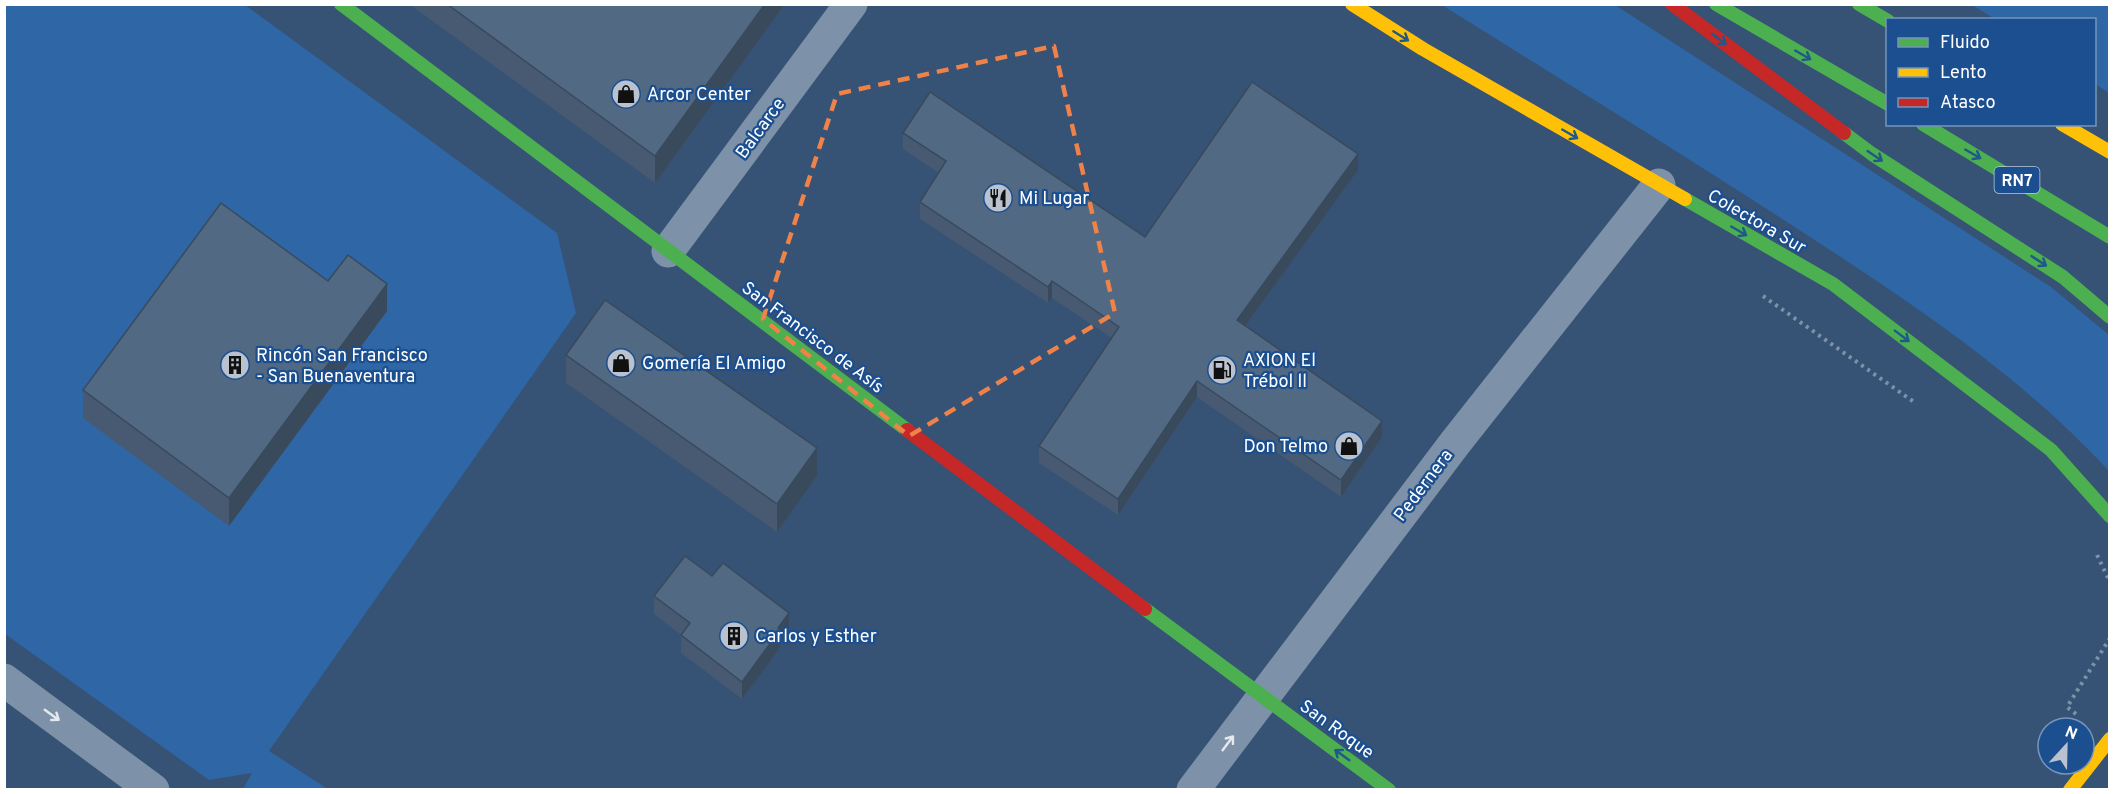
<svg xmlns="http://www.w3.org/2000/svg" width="2114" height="794" font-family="Overpass,sans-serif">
	<rect width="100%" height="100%" fill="#365274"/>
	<path fill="#2f66a5" d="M 5,5 L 245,5 L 557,233 L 576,313 L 269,751 L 328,789 L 243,789 L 252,773 L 209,780 L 5,634 Z
		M 1442,5 L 1615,5 L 2051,287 L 2109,335 L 2109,471 C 2017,371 1901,296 1787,222 C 1673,148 1557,77 1442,5 Z
		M 1972,5 L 2109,5 L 2109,93 L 2095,84 L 2094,20 L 1995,19 Z"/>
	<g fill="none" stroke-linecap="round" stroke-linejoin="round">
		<path stroke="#7d92a8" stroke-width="4" stroke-dasharray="3 4.5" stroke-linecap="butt" d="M 1763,296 L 1914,402
			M 2097,555 L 2110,582
			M 2076,714 L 2067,707 L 2110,638"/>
		<path stroke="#7d92a8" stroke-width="33" d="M 668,251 L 851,4
			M 4,680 L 153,790
			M 1193,790 L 1455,443 L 1659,185"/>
		<path stroke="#4caf50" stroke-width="14" d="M 341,4 L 907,430
			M 1716,4 L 1888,104
			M 1859,4 L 1888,21
			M 1923,124 L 2110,237
			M 1844,133 L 1872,154 L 2063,277 L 2110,317
			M 1685,199 L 1833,284 L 2051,450 L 2110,516
			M 1145,609 L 1389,790"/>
		<path stroke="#ffc107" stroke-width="14" d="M 1352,4 L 1423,49 L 1685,199
			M 2062,124 L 2110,152
			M 2070,790 L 2110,739"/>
		<path stroke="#c62828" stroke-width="14" d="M 1672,4 L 1844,133
			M 907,430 L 1145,609"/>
	</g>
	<path fill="#475a72" d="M 409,4 L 785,4 L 655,183 Z
		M 903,133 L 1145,237 L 1358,170 L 1245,326 L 1382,437 L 1341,497 L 1197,397 L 1118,515 L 1039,463 L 1039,446 L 1112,338 L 1052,298 L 1048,303 L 920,219 L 920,202 L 939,173 L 903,149 Z
		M 328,281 L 387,311 L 229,526 L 83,418 L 83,390 Z
		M 566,355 L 817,476 L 777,532 L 566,383 Z
		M 712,576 L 789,630 L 780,642 L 780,648 L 742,699 L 681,653 L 681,635 L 654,614 L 654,596 Z"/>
	<path fill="#394a5c" d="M 765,4 L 785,4 L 655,183 L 655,156 Z
		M 1358,154 L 1358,170 L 1237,337 L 1237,320 Z
		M 1052,281 L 1052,298 L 1048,303 L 1048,287 Z
		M 387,284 L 387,311 L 229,526 L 229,498 Z
		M 1197,381 L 1197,397 L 1118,515 L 1118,499 Z
		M 1382,421 L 1382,437 L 1341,497 L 1341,480 Z
		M 817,448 L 817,476 L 777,532 L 777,504 Z
		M 789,613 L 789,630 L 780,642 L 780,648 L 742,699 L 742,682 L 778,628 Z"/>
	<path fill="#526984" stroke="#394a5c" stroke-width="1.5" d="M 447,4 L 765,4 L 655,156 Z
		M 1252,82 L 1358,154 L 1237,320 L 1382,421 L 1341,480 L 1197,381 L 1118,499 L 1039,446 L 1119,327 L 1052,281 L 1048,287 L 920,202 L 946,161 L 903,133 L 930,92 L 1145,237 Z
		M 221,203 L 328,281 L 348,255 L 387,284 L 229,498 L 83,390 Z
		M 605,300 L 817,448 L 777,504 L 566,355 Z
		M 685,556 L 712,576 L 723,563 L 789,613 L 778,628 L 780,630 L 742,682 L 681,635 L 690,623 L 654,596 Z"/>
	<defs><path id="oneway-shaft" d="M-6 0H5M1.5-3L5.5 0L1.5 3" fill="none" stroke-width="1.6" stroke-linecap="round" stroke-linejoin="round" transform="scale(1.5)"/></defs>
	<g stroke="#205989">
		<use href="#oneway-shaft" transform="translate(1401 36) rotate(32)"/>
		<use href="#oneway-shaft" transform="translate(1719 39) rotate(37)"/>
		<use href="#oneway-shaft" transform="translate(1803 55) rotate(30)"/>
		<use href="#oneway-shaft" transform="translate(1570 134) rotate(30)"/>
		<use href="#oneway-shaft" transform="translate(1973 154) rotate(30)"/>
		<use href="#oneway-shaft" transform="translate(1875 156) rotate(34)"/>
		<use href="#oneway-shaft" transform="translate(1739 231) rotate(30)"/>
		<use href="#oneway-shaft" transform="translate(2039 261) rotate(33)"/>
		<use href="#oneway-shaft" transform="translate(1902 336) rotate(37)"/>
		<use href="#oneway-shaft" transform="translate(1342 755) rotate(-144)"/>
	</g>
	<g stroke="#e5e9ee">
		<use href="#oneway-shaft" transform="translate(52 715) rotate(36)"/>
		<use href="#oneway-shaft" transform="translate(1228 743) rotate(-53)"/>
	</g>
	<path fill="none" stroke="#ee8249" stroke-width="4.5" stroke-dasharray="12 8" stroke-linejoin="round" d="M 1054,46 L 1115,313 L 909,436 L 763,319 L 837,94 Z"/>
	<defs>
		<g id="shop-disc" transform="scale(1.5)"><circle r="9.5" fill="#b9c2ce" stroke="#1b4f8f"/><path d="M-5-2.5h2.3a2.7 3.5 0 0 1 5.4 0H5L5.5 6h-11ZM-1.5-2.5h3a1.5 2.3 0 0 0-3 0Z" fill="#111"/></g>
		<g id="restaurant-disc" transform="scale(1.5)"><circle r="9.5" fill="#b9c2ce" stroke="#1b4f8f"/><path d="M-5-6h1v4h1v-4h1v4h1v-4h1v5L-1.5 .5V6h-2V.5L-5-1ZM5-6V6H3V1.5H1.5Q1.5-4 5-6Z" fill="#111"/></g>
		<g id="building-disc" transform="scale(1.5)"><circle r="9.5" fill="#b9c2ce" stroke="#1b4f8f"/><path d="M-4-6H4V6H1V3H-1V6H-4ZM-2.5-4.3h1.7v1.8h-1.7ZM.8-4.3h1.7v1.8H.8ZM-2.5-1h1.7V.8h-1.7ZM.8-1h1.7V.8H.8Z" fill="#111"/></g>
		<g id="fuel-disc" transform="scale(1.5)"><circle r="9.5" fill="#b9c2ce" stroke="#1b4f8f"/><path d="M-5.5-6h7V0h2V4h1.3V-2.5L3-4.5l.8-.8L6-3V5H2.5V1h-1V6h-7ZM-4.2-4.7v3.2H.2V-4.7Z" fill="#111"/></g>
	</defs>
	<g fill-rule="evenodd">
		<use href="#shop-disc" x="626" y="94"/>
		<use href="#restaurant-disc" x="998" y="198"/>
		<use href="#shop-disc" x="621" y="363"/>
		<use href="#building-disc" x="235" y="365"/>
		<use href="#fuel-disc" x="1222" y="370"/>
		<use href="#shop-disc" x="1349" y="446"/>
		<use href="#building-disc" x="734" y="636"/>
	</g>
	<g text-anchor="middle" stroke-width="4.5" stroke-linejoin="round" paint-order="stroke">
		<rect fill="#1b4f8f" stroke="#bbcadd" stroke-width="1.5" x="1994.5" y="167" width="45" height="26" rx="4.5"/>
		<g font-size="16" font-weight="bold" fill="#fff">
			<text x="2017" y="186">RN7</text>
		</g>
		<g font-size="18" fill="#fff" stroke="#1b4f8f" text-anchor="start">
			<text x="647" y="100">Arcor Center</text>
			<text x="1019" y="204">Mi Lugar</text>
			<text x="256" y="361">Rincón San Francisco<tspan x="256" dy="21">- San Buenaventura</tspan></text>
			<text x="1243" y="366">AXION El<tspan x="1243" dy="21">Trébol ll</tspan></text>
			<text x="642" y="369">Gomería El Amigo</text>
			<text x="1328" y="452" text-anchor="end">Don Telmo</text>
			<text x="755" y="642">Carlos y Esther</text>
		</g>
		<g font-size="18" fill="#fff" stroke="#1b4f8f">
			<text transform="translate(760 128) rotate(-54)" y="6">Balcarce</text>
			<text transform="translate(1757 221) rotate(30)" y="6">Colectora Sur</text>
			<text transform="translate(813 337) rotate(37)" y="6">San Francisco de Asís</text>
			<text transform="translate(1423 485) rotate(-53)" y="6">Pedernera</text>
			<text transform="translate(1337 729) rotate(36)" y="6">San Roque</text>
		</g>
	</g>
	<rect width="2114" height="794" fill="none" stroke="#ffffff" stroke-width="12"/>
	<rect x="1886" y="18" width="210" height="108" fill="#1b4f8f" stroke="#7695bc" stroke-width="1.5"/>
	<rect x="1898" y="38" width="30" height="9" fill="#4caf50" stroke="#7695bc" stroke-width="1.5"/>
	<text x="1940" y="48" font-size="18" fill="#ffffff">Fluido</text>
	<rect x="1898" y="68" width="30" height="9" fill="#ffc107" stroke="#7695bc" stroke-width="1.5"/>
	<text x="1940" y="78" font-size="18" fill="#ffffff">Lento</text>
	<rect x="1898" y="98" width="30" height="9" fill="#c62828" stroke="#7695bc" stroke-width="1.5"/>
	<text x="1940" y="108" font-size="18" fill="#ffffff">Atasco</text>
	<g transform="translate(2066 746) rotate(22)"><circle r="28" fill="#1b4f8f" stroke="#7695bc" stroke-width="1.5"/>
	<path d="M0-4.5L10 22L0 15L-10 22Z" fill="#b9c2ce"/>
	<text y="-9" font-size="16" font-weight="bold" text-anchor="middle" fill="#ffffff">N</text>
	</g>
</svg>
